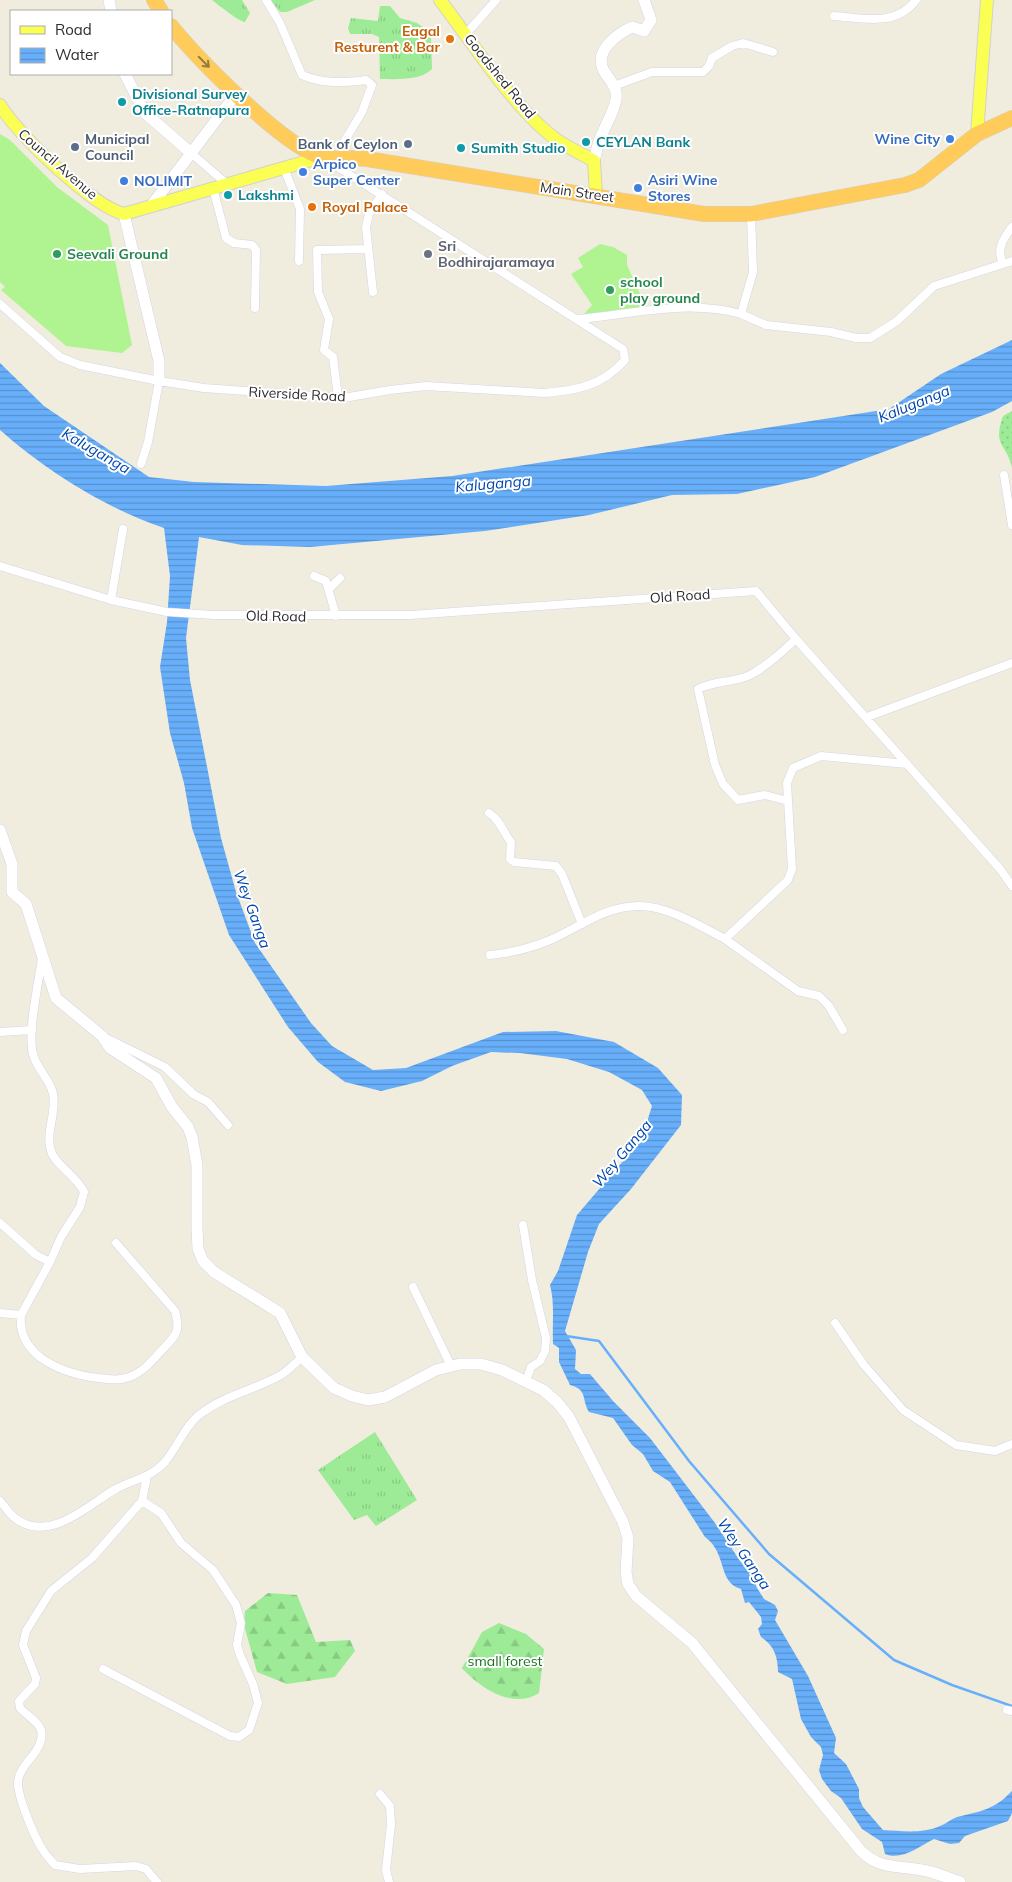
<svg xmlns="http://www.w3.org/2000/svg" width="1012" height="1882" font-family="Mulish,sans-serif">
	<defs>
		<pattern id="grass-tufts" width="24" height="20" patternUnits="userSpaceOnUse" patternTransform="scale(1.25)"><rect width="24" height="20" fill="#9deb96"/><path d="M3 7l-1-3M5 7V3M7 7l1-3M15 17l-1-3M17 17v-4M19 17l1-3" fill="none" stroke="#88ca82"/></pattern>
		<pattern id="forest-firs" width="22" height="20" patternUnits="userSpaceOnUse" patternTransform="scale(1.25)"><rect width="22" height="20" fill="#9deb96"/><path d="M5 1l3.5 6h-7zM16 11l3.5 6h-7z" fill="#88ca82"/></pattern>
		<pattern id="garden-dots" width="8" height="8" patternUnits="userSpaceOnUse" patternTransform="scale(1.25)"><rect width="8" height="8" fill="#9deb96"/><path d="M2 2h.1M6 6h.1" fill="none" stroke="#88ca82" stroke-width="1.8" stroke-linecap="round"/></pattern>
		<pattern id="water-rules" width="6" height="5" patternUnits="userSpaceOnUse" patternTransform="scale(1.25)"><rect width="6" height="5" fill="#68affb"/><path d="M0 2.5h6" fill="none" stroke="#568fcc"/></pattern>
	</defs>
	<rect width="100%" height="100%" fill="#f0edde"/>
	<path fill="url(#grass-tufts)" d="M 212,0 L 242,0 L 250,13 L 245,22 C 238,21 220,6 212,0 Z
		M 271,0 L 315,0 L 287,12 L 280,12 Z
		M 380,6 L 390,6 L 400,18 L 417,23 L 426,29 L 431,36 L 432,69 C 420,81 396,79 380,79 L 379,37 L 372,34 L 350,34 L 348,28 L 351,18 L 378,21 Z
		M 375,1432 L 417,1500 L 376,1526 L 367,1515 L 354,1520 L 318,1470 Z"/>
	<path fill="url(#forest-firs)" d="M 268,1593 L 297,1595 L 316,1642 L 350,1640 L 355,1651 L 335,1677 L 287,1684 L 257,1672 L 244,1625 L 245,1611 Z
		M 499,1623 L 526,1634 L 544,1649 L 539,1693 C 513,1710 480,1688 462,1668 L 482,1632 Z"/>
	<path fill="url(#garden-dots)" d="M 1012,411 L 1012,468 C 1007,443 992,447 1003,416 Z"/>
	<path fill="#b0f391" d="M 0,134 L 10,140 L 57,187 L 108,225 L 132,345 L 122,353 L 66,346 L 1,290 L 5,287 L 0,282 Z
		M 600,244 L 613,247 L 627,255 L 627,265 L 646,307 L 584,314 L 592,305 L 571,274 L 583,267 L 578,258 Z"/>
	<path fill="url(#water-rules)" d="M 1012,340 L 1012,401 L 992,412 L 815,477 L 737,494 L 672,495 L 589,515 L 485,531 L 310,547 L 242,545 L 199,537 L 186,638 L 190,680 L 221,838 L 236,892 L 255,943 L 311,1023 L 332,1046 L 373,1070 L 406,1068 L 503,1032 L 556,1031 L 614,1042 L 658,1068 L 682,1095 L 681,1125 L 631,1189 L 599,1224 L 588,1252 L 565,1331 L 576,1350 L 575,1369 L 581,1374 L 590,1374 L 613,1401 L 650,1438 L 715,1523 L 740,1561 L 751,1573 L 757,1588 L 764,1599 L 775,1605 L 778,1611 L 775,1620 L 808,1676 L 836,1738 L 834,1753 L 846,1764 L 859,1789 L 859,1798 L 863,1807 L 883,1830 C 902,1831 922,1834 940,1826 C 946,1824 951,1819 957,1817 C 981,1811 994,1810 1012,1791 L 1012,1813 L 1008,1821 L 965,1836 L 959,1843 L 950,1844 L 934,1839 C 920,1846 902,1861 885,1854 L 882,1842 L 862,1829 L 841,1798 L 831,1791 L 822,1779 L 819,1770 L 823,1755 L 821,1747 L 811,1737 L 801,1719 L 792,1679 L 778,1672 C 778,1657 774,1645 761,1637 L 758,1629 L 762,1624 L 761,1617 L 749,1602 L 745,1603 L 741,1589 C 717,1582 728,1554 705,1537 L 670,1482 L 653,1471 L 643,1454 L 632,1445 L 613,1418 L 589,1412 C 581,1398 588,1390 570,1385 L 559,1362 L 559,1348 L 553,1344 C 552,1324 555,1303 550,1285 L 558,1271 L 577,1215 L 624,1160 L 645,1128 L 652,1106 L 642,1090 L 609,1072 L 567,1059 L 520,1053 L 491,1052 L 452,1066 L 422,1081 L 381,1091 L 345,1082 L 318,1062 L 288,1027 L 229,935 L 192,828 L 184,783 L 170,733 L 160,667 L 167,622 L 170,576 L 164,528 C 107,509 45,470 0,430 L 0,363 L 44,406 L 149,477 L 194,482 L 326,486 L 452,476 L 889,409 L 941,374 Z"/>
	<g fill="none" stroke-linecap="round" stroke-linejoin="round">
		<path stroke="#68affb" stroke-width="2.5" d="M 566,1336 L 599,1341 L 689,1461 L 769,1554 L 894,1660 L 952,1685 L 1012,1706"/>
		<g stroke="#d5d3e7" stroke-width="9">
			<path id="street" d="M 266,0 L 280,23 L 302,75 C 323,84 344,83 366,80 L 372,85 L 362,112 L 344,142 L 343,157
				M 834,16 C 864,18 896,27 916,0
				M 466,34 L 496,0
				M 614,86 L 652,72 L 703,72 L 709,66 L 712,58 L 732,46 L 743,43 L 773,52
				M 191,153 L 227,184
				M 284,168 L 300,209 L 299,261
				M 213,188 L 226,238 L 234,243 L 252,245 L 256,250 L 255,308
				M 1003,264 C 996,249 1003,239 1012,227
				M 373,292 L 366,227 L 369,214 L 382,194
				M 0,304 L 60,357 L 80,365 L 159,381 L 204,388 L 343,398 L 390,390 L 426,386 L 544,393 C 578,390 602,386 625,360 L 623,349 L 328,161
				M 741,314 L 766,325 L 831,332 L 856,338 L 870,338 L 897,321 L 934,286 L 1012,261
				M 579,319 C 633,314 687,299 741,314 L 753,272 L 751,214
				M 338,397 L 333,357 L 324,350 L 329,319 L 318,292 L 317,250 L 368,249
				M 141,464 L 148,442 L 159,381
				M 1004,475 L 1012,525
				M 0,566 L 111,600 L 167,612 L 214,615 L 410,615 L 756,591 L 796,639 L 1000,869 L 1012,886
				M 314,576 L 326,581 L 336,616
				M 329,589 L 340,578
				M 111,600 L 123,529
				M 867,717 L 1012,663
				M 788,801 L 765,795 L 738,800 L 723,784 L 715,765 L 698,689 C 715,680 734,683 750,675 C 767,666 782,652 796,639
				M 489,813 C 500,820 503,832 511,842 L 510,859 L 514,862 L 556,866 L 562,874 L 582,924
				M 725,939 L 798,991 L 819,996 L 829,1006 L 843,1030
				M 490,955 C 511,953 531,948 550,940 C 580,927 605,906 639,906 C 668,906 700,926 725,939 L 788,880 L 792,869 L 787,783 L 793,768 L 821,756 L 907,764
				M 0,1032 L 32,1030
				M 104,1037 L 165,1067 L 193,1094 L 208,1102 L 228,1125
				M 0,1223 L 36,1255 L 50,1262
				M 523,1225 L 532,1280 L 546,1338 L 545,1351 L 540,1361 L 531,1367 L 526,1381
				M 413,1287 L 451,1366
				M 0,1313 L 21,1315 L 50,1262 L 61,1237 L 80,1207 L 84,1192 C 78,1177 55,1165 51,1151 C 45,1132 57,1113 53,1094 C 51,1081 38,1070 34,1057 C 26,1037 39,981 42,958
				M 21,1315 C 17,1357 64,1374 98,1378 C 109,1379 119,1381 129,1377 C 143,1372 152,1361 161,1351 C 176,1335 181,1333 175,1311 L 116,1243
				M 835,1323 L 864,1365 L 903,1410 L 956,1445 L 995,1451 L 1012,1444
				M 147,1476 L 142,1501 L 92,1558 L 51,1591 L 26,1631 L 23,1645 L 36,1678 L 35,1684 L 19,1701 L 20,1708 C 26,1715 38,1721 41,1730 C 46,1751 19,1763 18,1782 C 17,1795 35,1839 43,1850 C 46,1856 51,1860 55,1865 L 80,1869 L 136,1866 L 146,1869 L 157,1882
				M 0,1501 C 5,1506 9,1514 15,1518 C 48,1544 87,1506 114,1490 C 131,1480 150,1478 164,1463 C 178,1447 185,1424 203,1412 C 226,1395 254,1390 279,1376 C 287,1372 295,1363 302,1357
				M 103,1669 L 230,1736 L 239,1737 L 249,1730 L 258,1703 L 253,1684 L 240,1655 L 237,1645 L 241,1623 L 236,1605 L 213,1570 L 181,1543 L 161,1513 L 142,1501
				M 1007,1710 L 1012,1711
				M 380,1794 L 390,1806 L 391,1824 L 386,1870 L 389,1882"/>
		</g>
		<g stroke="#d5d3e7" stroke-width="12">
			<path id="secondary" d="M 109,0 L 111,11
				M 125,74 L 145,113 L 191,153
				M 594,161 C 596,154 597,146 600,139 C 605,125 614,113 616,99 C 618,87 609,80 604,71 C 593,51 617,34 632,27 L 644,31 L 651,20 L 644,0
				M 151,206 L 236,94
				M 124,214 L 159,361 L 159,381
				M 0,830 L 12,864 L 12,892 L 26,904 L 56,998 L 102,1036 L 110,1048 L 156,1078 L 172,1107 L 188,1127 L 192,1137 L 197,1165 L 197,1228 L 198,1249 L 203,1261 L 214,1272 L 280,1313 L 302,1357 L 334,1388 L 352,1396 L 368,1400 L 385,1397 L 436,1370 L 460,1364 L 481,1364 L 502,1370 L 543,1390 L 557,1402 L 569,1417 L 623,1522 L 628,1538 L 626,1572 L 628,1584 L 636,1596 L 692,1643 L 861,1851 C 881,1870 897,1865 922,1870 C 935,1872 948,1878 960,1882"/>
		</g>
		<g stroke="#d1d1d1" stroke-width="14">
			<path id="primary" d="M 440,0 C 473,43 514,109 557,140 C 569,148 582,154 594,161 L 596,194
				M 0,105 C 17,134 92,206 124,214 L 322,157
				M 977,134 L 987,0"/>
		</g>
		<g stroke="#d1d1d1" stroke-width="16">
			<path id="highway" d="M 154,0 L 161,11
				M 171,26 C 198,59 282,145 321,157 C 331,160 355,157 367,159 L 704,214 L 751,214 L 905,185 L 919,180 L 977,134 L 1012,118"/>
		</g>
		<use href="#street" stroke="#fff" stroke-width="8"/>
		<use href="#secondary" stroke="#fff" stroke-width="11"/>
		<use href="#primary" stroke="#fbff54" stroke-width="12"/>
		<use href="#highway" stroke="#ffcb5a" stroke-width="15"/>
	</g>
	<defs><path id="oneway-shaft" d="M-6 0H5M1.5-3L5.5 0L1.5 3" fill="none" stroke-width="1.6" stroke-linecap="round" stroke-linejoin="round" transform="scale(1.25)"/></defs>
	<use stroke="#967c44" href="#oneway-shaft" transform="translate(204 62) rotate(45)"/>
	<g fill="#e8710a" stroke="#fff" stroke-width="2">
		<circle cx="450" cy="39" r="5"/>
		<circle cx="312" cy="207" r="5"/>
	</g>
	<g fill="#0f9aa8" stroke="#fff" stroke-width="2">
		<circle cx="122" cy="102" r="5"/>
		<circle cx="586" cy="142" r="5"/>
		<circle cx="461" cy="148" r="5"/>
		<circle cx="228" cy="195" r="5"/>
	</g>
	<g fill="#3f7fe0" stroke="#fff" stroke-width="2">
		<circle cx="950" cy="139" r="5"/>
		<circle cx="303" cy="172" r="5"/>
		<circle cx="124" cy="181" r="5"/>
		<circle cx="638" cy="188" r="5"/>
	</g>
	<g fill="#5c6f8a" stroke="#fff" stroke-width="2">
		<circle cx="408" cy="144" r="5"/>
		<circle cx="75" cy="147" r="5"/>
	</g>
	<g fill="#2e9e5b" stroke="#fff" stroke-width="2">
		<circle cx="57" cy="254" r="5"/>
		<circle cx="610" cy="290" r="5"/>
	</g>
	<circle fill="#6b7280" stroke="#fff" stroke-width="2" cx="428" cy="254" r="5"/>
	<g text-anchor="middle" stroke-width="4" stroke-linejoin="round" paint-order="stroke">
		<g font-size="14" font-weight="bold" fill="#c56008" stroke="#fff" text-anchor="end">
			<text x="440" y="36">Eagal<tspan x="440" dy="16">Resturent &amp; Bar</tspan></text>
			<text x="322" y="212" text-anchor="start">Royal Palace</text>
		</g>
		<g font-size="14" fill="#2d2d2d" stroke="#fff">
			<text transform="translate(500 76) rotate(51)" y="5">Goodshed Road</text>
			<text transform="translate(58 164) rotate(41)" y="5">Council Avenue</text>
			<text transform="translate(577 192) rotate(8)" y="5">Main Street</text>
			<text transform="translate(297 394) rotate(3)" y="5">Riverside Road</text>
			<text transform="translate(680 596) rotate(-4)" y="5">Old Road</text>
			<text transform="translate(276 616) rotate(1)" y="5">Old Road</text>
		</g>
		<g font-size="14" font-weight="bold" fill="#0d838f" stroke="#fff" text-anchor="start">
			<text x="132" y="99">Divisional Survey<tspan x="132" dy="16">Office-Ratnapura</tspan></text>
			<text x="596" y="147">CEYLAN Bank</text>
			<text x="471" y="153">Sumith Studio</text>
			<text x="238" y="200">Lakshmi</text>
		</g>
		<g font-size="14" font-weight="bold" fill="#4e5e75" stroke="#fff" text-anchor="start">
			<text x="85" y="144">Municipal<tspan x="85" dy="16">Council</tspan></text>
			<text x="398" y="149" text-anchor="end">Bank of Ceylon</text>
		</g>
		<g font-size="14" font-weight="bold" fill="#366cbe" stroke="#fff" text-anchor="start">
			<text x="940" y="144" text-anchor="end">Wine City</text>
			<text x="313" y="169">Arpico<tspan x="313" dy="16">Super Center</tspan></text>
			<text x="648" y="185">Asiri Wine<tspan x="648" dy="16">Stores</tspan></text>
			<text x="134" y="186">NOLIMIT</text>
		</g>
		<g font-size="14" font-weight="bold" fill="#5b616d" stroke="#fff" text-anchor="start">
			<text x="438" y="251">Sri<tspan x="438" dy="16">Bodhirajaramaya</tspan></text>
		</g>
		<g font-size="14" font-weight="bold" fill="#27864d" stroke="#fff" text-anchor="start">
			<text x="67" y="259">Seevali Ground</text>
			<text x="620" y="287">school<tspan x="620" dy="16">play ground</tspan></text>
		</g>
		<g font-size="14" fill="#137418" stroke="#fff">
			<text x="505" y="1666">small forest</text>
		</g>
		<g font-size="15" font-style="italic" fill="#0046ae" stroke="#fff">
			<text transform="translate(914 404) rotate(-22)" y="5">Kaluganga</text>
			<text transform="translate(96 451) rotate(30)" y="5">Kaluganga</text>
			<text transform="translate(493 484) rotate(-5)" y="5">Kaluganga</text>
			<text transform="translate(252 909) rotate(70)" y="5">Wey Ganga</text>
			<text transform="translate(622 1154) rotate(-50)" y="5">Wey Ganga</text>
			<text transform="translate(744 1554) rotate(56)" y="5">Wey Ganga</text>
		</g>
	</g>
	<rect x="10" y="10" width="162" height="65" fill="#ffffff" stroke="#ababab"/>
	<rect x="20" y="26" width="25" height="8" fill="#fbff54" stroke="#ababab"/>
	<text x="55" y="35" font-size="15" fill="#2d2d2d">Road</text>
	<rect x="20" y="48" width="25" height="15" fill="url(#water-rules)" stroke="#ababab"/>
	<text x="55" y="60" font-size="15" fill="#2d2d2d">Water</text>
</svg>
